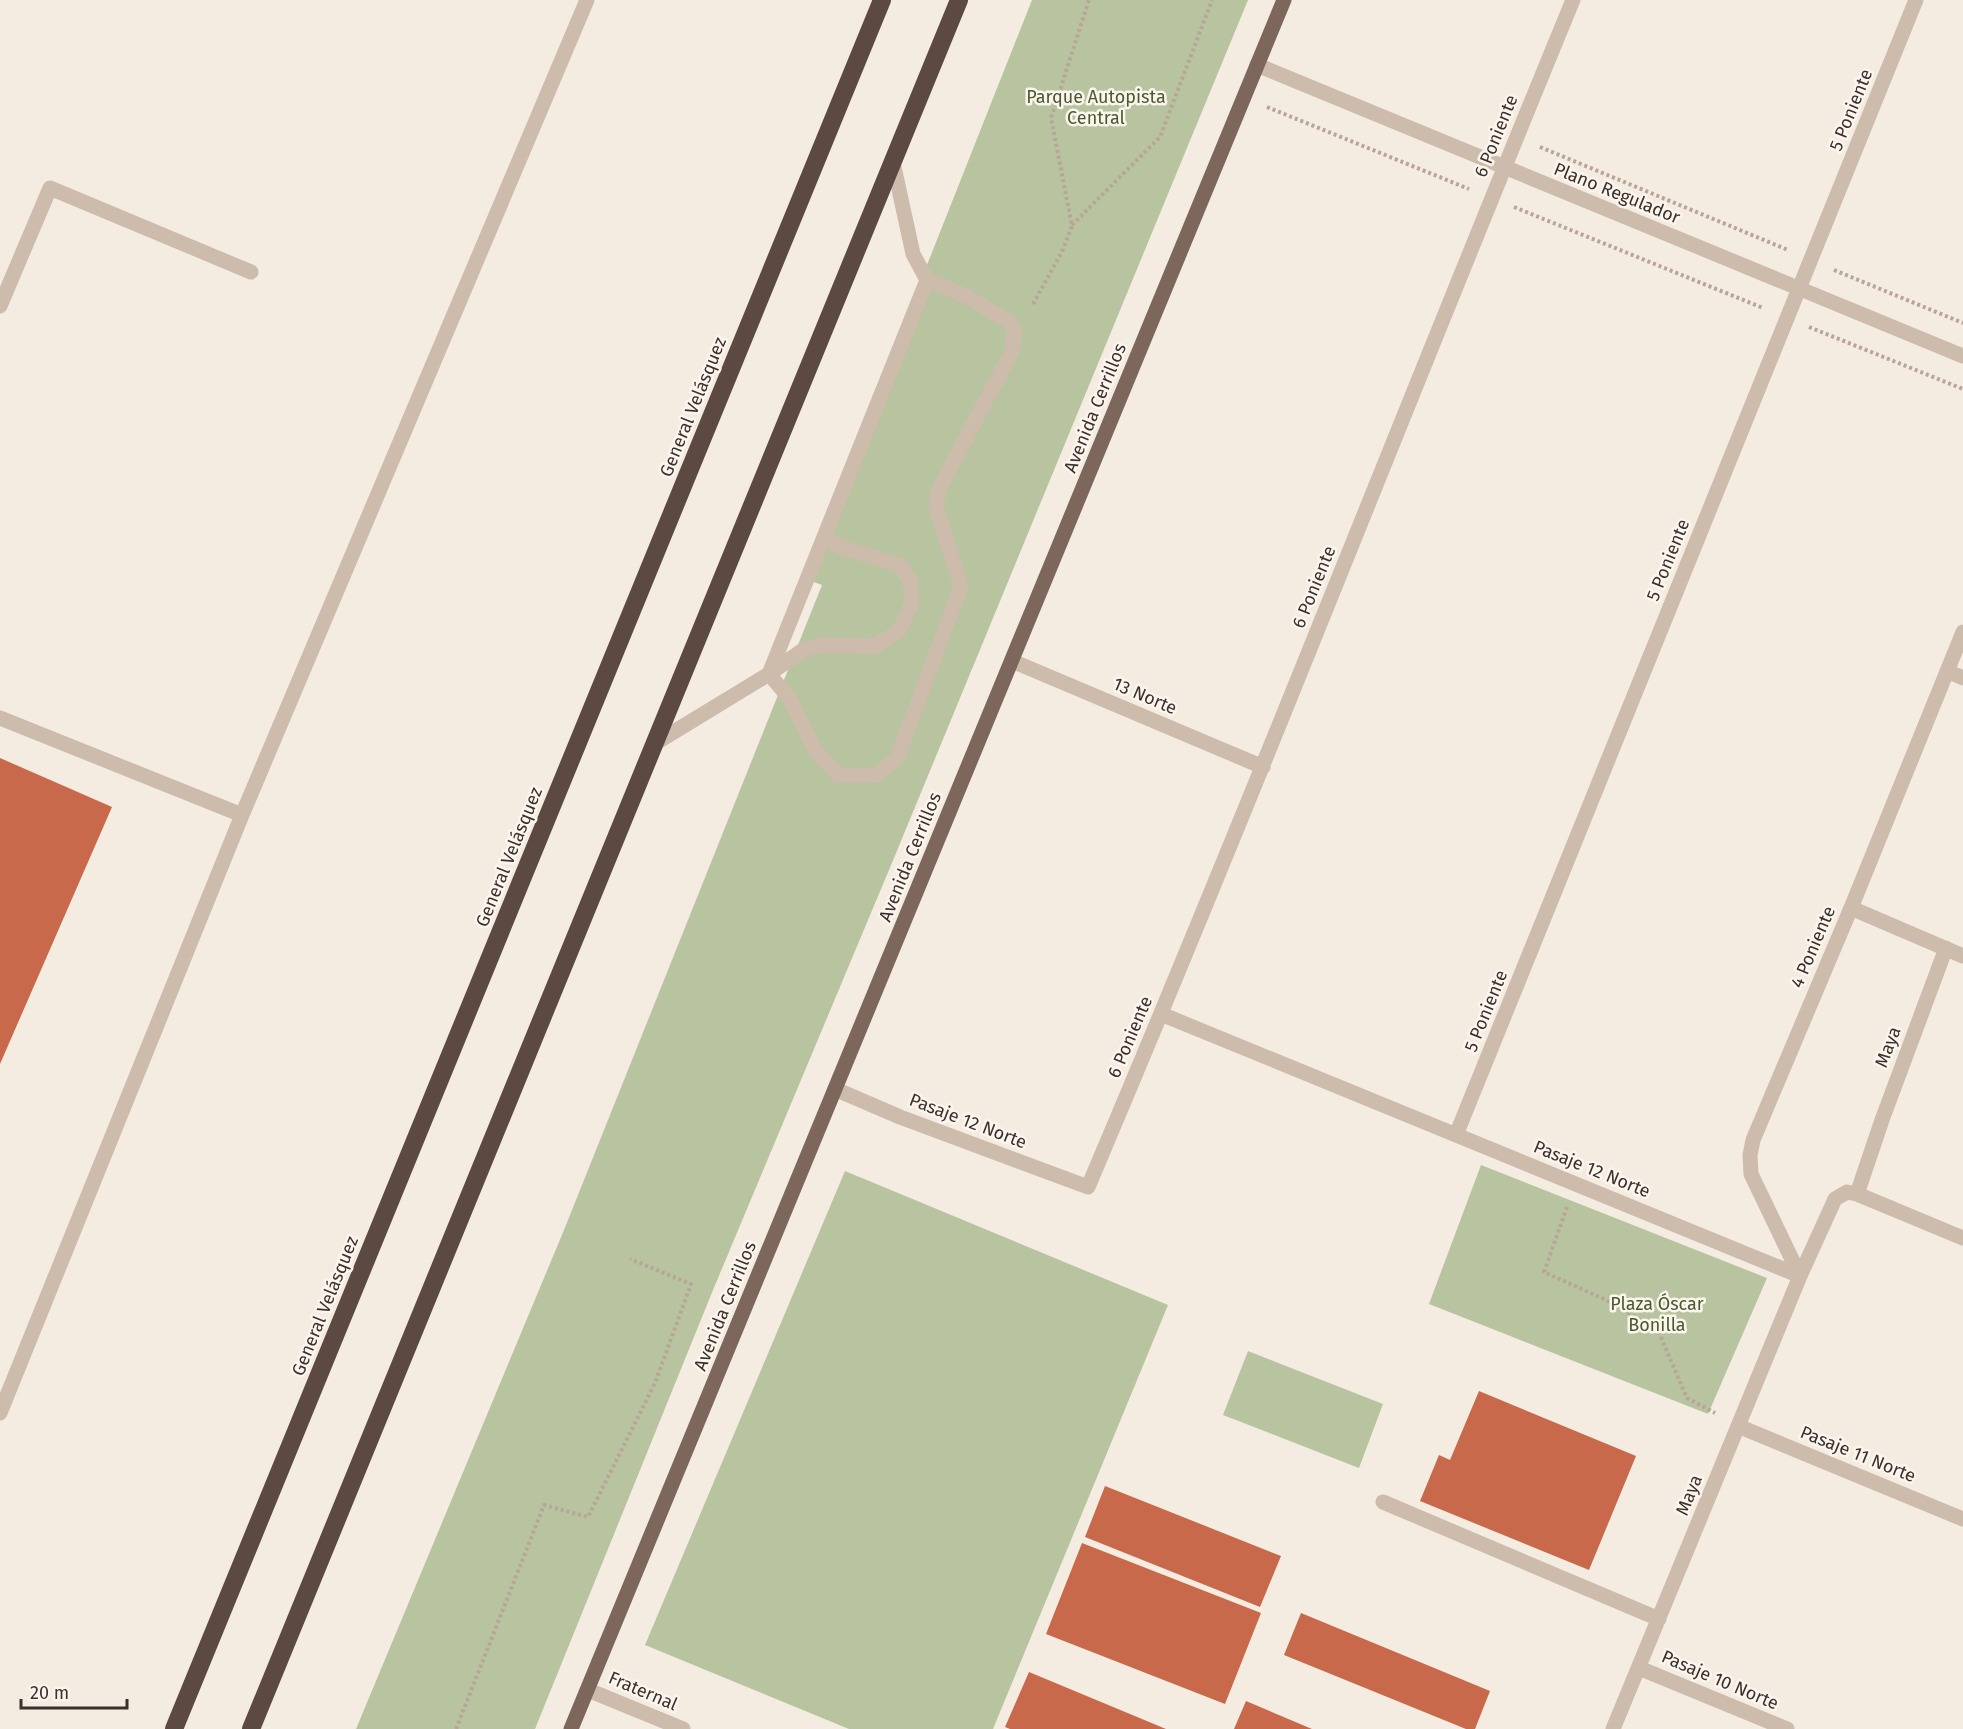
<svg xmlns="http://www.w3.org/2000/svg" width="1963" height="1729" font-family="'Fira Sans',sans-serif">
	<rect width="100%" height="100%" fill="#f4ebe1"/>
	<path fill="#b8c4a0" d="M 1032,0 L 1248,0 L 894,858 L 713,1290 L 535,1729 L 356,1729 L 564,1230 L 822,585 L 803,578 Z
		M 1481,1165 L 1767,1278 L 1708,1414 L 1429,1304 Z
		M 845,1171 L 1168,1305 L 993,1729 L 849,1729 L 645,1645 Z
		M 1248,1351 L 1383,1404 L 1359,1468 L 1223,1415 Z"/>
	<path fill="#c8694b" d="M 0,758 L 112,807 L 0,1064 Z
		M 1479,1391 L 1636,1456 L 1589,1570 L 1420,1501 L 1439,1455 L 1450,1460 Z
		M 1105,1486 L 1281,1556 L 1260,1607 L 1085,1537 Z
		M 1082,1543 L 1261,1613 L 1225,1704 L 1046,1634 Z
		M 1301,1613 L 1490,1691 L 1475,1729 L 1466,1729 L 1284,1655 Z
		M 1029,1672 L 1166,1729 L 1010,1729 L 1005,1727 Z
		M 1246,1701 L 1312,1729 L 1234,1729 Z"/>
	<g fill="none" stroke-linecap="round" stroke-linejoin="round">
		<path stroke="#b9a596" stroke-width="4" stroke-dasharray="3 3" stroke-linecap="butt" d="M 1267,107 L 1469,189
			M 1540,147 L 1788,250
			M 1514,207 L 1763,308
			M 1072,225 L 1160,137 L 1212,0
			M 1834,270 L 1963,323
			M 1033,304 L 1062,252 L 1072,226 L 1051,118 L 1089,0
			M 1809,327 L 1963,389
			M 1567,1207 L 1544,1272 L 1617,1305 L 1659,1333 L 1687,1398 L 1715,1413
			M 456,1729 L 544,1505 L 588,1517 L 655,1383 L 691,1284 L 630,1259"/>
		<path stroke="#cdbbac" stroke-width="15" d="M 1257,65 L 1963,356
			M 0,306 L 50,188 L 251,272
			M 1012,661 L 1263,767
			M 1947,671 L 1963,678
			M 769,674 L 927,280
			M 769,674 L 803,650 L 822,645 L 875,646 L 899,631 L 912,602 L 910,581 L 901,566 L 838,546 L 825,537
			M 0,718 L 242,815
			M 654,744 L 769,674 L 790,699 L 816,751 L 838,775 L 877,775 L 897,758 L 961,586 L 936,507 L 939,489 L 1012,351 L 1015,333 L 1010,322 L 962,294 L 927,280 L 913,254 L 893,162
			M 1851,908 L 1963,956
			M 1161,1014 L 1800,1276
			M 835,1089 L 900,1117 L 1088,1187 C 1255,794 1410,395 1573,0
			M 1456,1135 L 1916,0
			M 1857,1194 L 1882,1120 L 1946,948
			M 1800,1276 L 1751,1174 L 1750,1155 L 1753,1140 L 1851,908 L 1963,632
			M 0,1413 L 242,815 L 587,0
			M 1738,1426 L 1963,1519
			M 1383,1502 L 1659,1619
			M 1639,1668 L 1787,1729
			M 588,1690 L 683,1729
			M 1613,1729 L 1800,1276 L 1835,1199 L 1847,1192 L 1857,1194 L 1963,1238"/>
		<path stroke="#7d675c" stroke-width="15" d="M 571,1729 L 1284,0"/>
		<path stroke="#5c4a42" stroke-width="18" d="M 174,1729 L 882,0
			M 251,1729 L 959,0"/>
	</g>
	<g text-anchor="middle" stroke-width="5" stroke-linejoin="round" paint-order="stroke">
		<g font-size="18" fill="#4a5a2e" stroke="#fbf5ee">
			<text x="1096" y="103">Parque Autopista<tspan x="1096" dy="21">Central</tspan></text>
			<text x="1657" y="1310">Plaza Óscar<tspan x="1657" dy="21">Bonilla</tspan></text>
		</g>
		<g font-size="18" fill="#3b302b" stroke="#fbf5ee">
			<text transform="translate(1851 110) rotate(-68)" y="6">5 Poniente</text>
			<text transform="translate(1496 136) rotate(-68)" y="6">6 Poniente</text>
			<text transform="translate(1617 193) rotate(22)" y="6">Plano Regulador</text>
			<text transform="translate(693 407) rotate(-68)" y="6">General Velásquez</text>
			<text transform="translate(1095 408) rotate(-68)" y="6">Avenida Cerrillos</text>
			<text transform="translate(1668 560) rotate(-68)" y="6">5 Poniente</text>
			<text transform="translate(1314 587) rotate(-68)" y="6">6 Poniente</text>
			<text transform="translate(1145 696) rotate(23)" y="6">13 Norte</text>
			<text transform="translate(509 857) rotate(-68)" y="6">General Velásquez</text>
			<text transform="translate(910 857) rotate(-68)" y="6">Avenida Cerrillos</text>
			<text transform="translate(1813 947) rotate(-67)" y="6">4 Poniente</text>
			<text transform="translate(1486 1011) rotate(-68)" y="6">5 Poniente</text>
			<text transform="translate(1130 1037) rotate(-67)" y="6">6 Poniente</text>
			<text transform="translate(1888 1047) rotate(-69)" y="6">Maya</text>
			<text transform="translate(968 1121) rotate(21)" y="6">Pasaje 12 Norte</text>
			<text transform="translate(1592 1169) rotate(22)" y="6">Pasaje 12 Norte</text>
			<text transform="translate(325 1306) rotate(-68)" y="6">General Velásquez</text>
			<text transform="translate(725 1306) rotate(-68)" y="6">Avenida Cerrillos</text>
			<text transform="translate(1858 1454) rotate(22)" y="6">Pasaje 11 Norte</text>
			<text transform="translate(1689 1495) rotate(-68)" y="6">Maya</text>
			<text transform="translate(1720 1680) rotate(23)" y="6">Pasaje 10 Norte</text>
			<text transform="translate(643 1691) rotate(23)" y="6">Fraternal</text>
		</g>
	</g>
	<path d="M21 1699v9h106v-9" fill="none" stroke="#3b302b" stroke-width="3"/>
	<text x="30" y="1699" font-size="18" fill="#3b302b" stroke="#fbf5ee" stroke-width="4.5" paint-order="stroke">20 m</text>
</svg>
